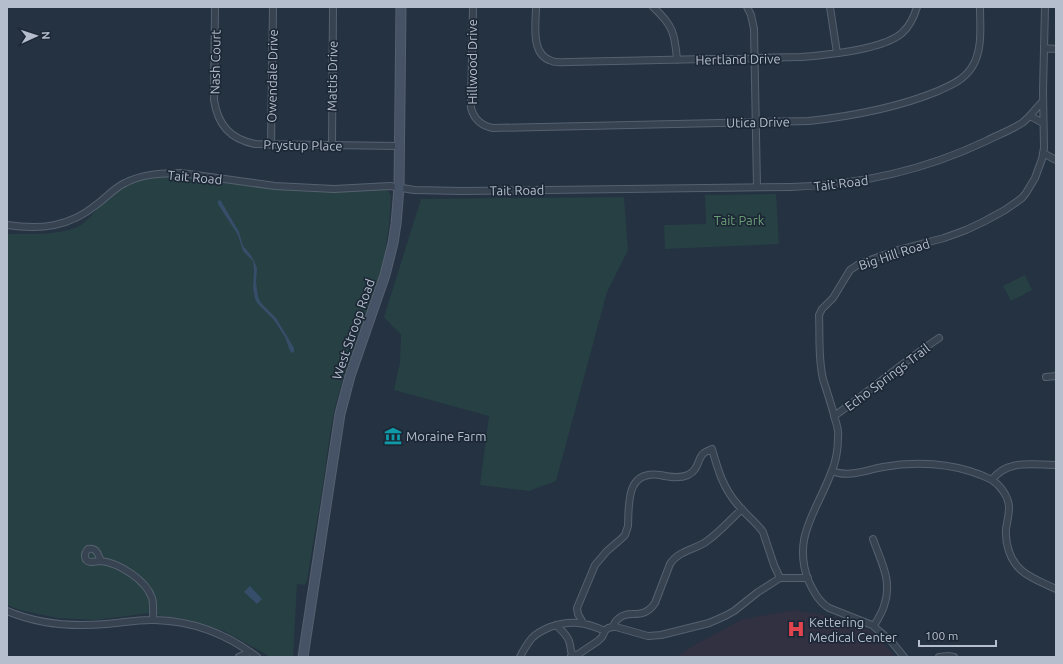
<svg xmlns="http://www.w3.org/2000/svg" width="1063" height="664" font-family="Ubuntu,sans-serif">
	<rect width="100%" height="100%" fill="#243242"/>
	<path fill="#323142" d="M 795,610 L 829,616 L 860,625 L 876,634 L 895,657 L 676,657 L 696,644 L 743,619 Z"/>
	<path fill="#264043" d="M 177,175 L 206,179 L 370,190 C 379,189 388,186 391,196 L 389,226 L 385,252 L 382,267 L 372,298 L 342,382 L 334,412 L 330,434 L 322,491 L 307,580 L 305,585 L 297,584 L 293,657 L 270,657 L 262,652 L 224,631 L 200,623 L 180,618 L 161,616 L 151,613 L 95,620 L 57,618 L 20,610 L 7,605 L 7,234 C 30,233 56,236 77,227 C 87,222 94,212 102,204 C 112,196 123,186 135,181 C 148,176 163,176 177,175 Z
		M 776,194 L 779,244 L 665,249 L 664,225 L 706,224 L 705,195 Z
		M 624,197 L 628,250 L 607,292 L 556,481 L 529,491 L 480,485 L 489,416 L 394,390 L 400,362 L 401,335 L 384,317 L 421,199 Z
		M 1025,275 L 1032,290 L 1011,301 L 1003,286 Z"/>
	<path fill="#374e6a" d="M 219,200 L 221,201 L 239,232 L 243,246 L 250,254 L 254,261 L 257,268 L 256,282 L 258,297 L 261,303 L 276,318 L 294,348 L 294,352 L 292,353 L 290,351 L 285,337 L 274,320 L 258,304 L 255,299 L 253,288 L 254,271 L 253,261 L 243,251 L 238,235 L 218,204 L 218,201 Z
		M 250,586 L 262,599 L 257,604 L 244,592 Z"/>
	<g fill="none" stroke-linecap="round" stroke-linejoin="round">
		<g stroke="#56616f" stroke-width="8">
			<path id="minor" d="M 215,7 L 214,100 C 218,125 230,139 255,144 L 399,146
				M 473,7 L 471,108 C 474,119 482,126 493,128 L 809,121 C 853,116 897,108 938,91 C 951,85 964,80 972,67 C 983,50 980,26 980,7
				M 536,7 C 536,24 530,55 552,61 C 556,63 562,62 568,62 L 801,57 C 826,55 883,50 902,33 C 910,26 914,17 917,7
				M 653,7 C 673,25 675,34 677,60
				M 747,7 L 751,15 L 754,29 L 757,187
				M 830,7 L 837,53
				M 1044,48 L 1056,49
				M 1030,116 L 1043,123
				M 271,145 L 273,7
				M 332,145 L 333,7
				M 1043,153 L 1056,160
				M 7,225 C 41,230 69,227 96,205 C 106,198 114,188 125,183 C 142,174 162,173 181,173 L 275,186 L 334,189 L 390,186 L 414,190 L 461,191 L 791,187 C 859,185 925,170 986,141 C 998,135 1011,130 1022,123 C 1030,117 1036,108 1043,101
				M 1046,377 L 1056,376
				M 834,416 C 870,391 903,362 939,338
				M 832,471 C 848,478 866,470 883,467 C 915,461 951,463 981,475 C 985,477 989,478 992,480 C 1001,486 1009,497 1009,508 C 1009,515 1007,522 1006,529 C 1005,544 1010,560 1021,570 C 1031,579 1044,583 1056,589
				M 992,480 C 1007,459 1033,465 1056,465
				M 873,539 C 881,562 893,581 884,606 C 882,613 877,620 874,626
				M 88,549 C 97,547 98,555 101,561 C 98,561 94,562 91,562 C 83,561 84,553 88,549 Z
				M 101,561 C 119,563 146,580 152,598 C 154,605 153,613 153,620
				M 7,611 C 38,624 73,627 106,624 C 122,623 139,619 155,620 C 193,621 227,634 257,657
				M 583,623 L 578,614 L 577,608 L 595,565 L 607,551 L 621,539 L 625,535 L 628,526 C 629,503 626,470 660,475 C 669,477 679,479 688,475 C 700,469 697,458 704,453 C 706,451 710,450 712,449 C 718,470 723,488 738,505 C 746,515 756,522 763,532 L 774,565 L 780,578
				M 556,625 C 561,630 567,635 569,641 C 571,646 570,650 572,654 L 571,656
				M 613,627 L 616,627 L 648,636 L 661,635 L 709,623 L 725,616 L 734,611 L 758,592 L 780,578 L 808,578
				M 605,631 L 608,628 L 613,627 C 614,624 615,621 618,619 C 629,608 642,622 655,603 L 670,564 C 679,550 695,550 707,541 C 720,532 730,520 742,509
				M 572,654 L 577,655 L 598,641 L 602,637 L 605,631
				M 239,657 L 250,652
				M 520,657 C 523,651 527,644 532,638 C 537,633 543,630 550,627 C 571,620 585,622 605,631
				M 904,657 L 891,641 L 872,625 L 829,608 C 819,602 814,592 809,582 C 791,538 817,511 831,473 C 836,462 838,449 838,437 C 839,431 837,425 835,419 C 832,406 827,392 823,379 C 818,358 820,336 819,315 L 822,309 L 833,298 L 850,270 L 859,264 L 898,250 L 944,238 L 966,230 L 983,222 L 1005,210 L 1022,198 L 1026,193 L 1035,178 L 1042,159 L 1044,148 L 1043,91 L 1045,7
				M 939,657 L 948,656 L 954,657"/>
		</g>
		<g stroke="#56616f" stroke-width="11">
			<path id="secondary" d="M 303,657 L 340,414 L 350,376 L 385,275 L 393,243 L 396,224 L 399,188 L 401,7"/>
		</g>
		<use href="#minor" stroke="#384352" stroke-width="6"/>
		<use href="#secondary" stroke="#465265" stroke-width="9"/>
	</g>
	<defs>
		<g id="museum-bare" transform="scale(1.38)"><path d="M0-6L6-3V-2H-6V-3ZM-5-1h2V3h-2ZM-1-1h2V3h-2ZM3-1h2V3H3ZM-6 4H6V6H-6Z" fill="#0f9aa8" stroke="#1d2837" stroke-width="2.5" paint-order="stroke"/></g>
		<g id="hospital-bare" transform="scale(1.38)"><path d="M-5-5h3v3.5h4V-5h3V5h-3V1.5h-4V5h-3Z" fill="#e0444e" stroke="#1d2837" stroke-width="2.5" paint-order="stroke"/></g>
	</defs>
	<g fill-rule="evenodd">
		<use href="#museum-bare" x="393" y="436"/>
		<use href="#hospital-bare" x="796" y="629"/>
	</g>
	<g text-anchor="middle" stroke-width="3.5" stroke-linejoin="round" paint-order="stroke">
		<g font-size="13" fill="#b5becc" stroke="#1d2837">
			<text transform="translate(738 59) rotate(-1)" y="5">Hertland Drive</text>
			<text transform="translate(215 62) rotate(-89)" y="5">Nash Court</text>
			<text transform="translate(472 62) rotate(-90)" y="5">Hillwood Drive</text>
			<text transform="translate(272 76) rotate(-89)" y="5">Owendale Drive</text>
			<text transform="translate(332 76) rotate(-89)" y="5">Mattis Drive</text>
			<text transform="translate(758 122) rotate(-1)" y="5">Utica Drive</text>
			<text transform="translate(303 145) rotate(1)" y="5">Prystup Place</text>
			<text transform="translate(195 177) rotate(5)" y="5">Tait Road</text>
			<text transform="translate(841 183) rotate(-7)" y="5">Tait Road</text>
			<text transform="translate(517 190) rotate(-1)" y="5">Tait Road</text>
			<text transform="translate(894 254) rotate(-18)" y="5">Big Hill Road</text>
			<text transform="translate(353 329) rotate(-71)" y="5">West Stroop Road</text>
			<text transform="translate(887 377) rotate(-37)" y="5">Echo Springs Trail</text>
		</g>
		<g font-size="13" fill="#6a9f75" stroke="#1d2837">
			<text x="739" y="225">Tait Park</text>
		</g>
		<g font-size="13" fill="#b5becc" stroke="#1d2837" text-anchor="start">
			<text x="406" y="441">Moraine Farm</text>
			<text x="809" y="627">Kettering<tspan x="809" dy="15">Medical Center</tspan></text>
		</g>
	</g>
	<rect width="1063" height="664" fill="none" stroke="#b5becc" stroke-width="16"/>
	<g transform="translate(36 36) rotate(87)" stroke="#1d2837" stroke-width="3" paint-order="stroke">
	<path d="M0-3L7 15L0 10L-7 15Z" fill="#b5becc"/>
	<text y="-6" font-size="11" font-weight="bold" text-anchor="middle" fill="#b5becc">N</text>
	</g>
	<path d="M919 640v6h77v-6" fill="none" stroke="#b5becc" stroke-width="2"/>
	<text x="925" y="640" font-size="12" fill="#b5becc" stroke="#1d2837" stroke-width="3" paint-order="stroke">100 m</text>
</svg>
